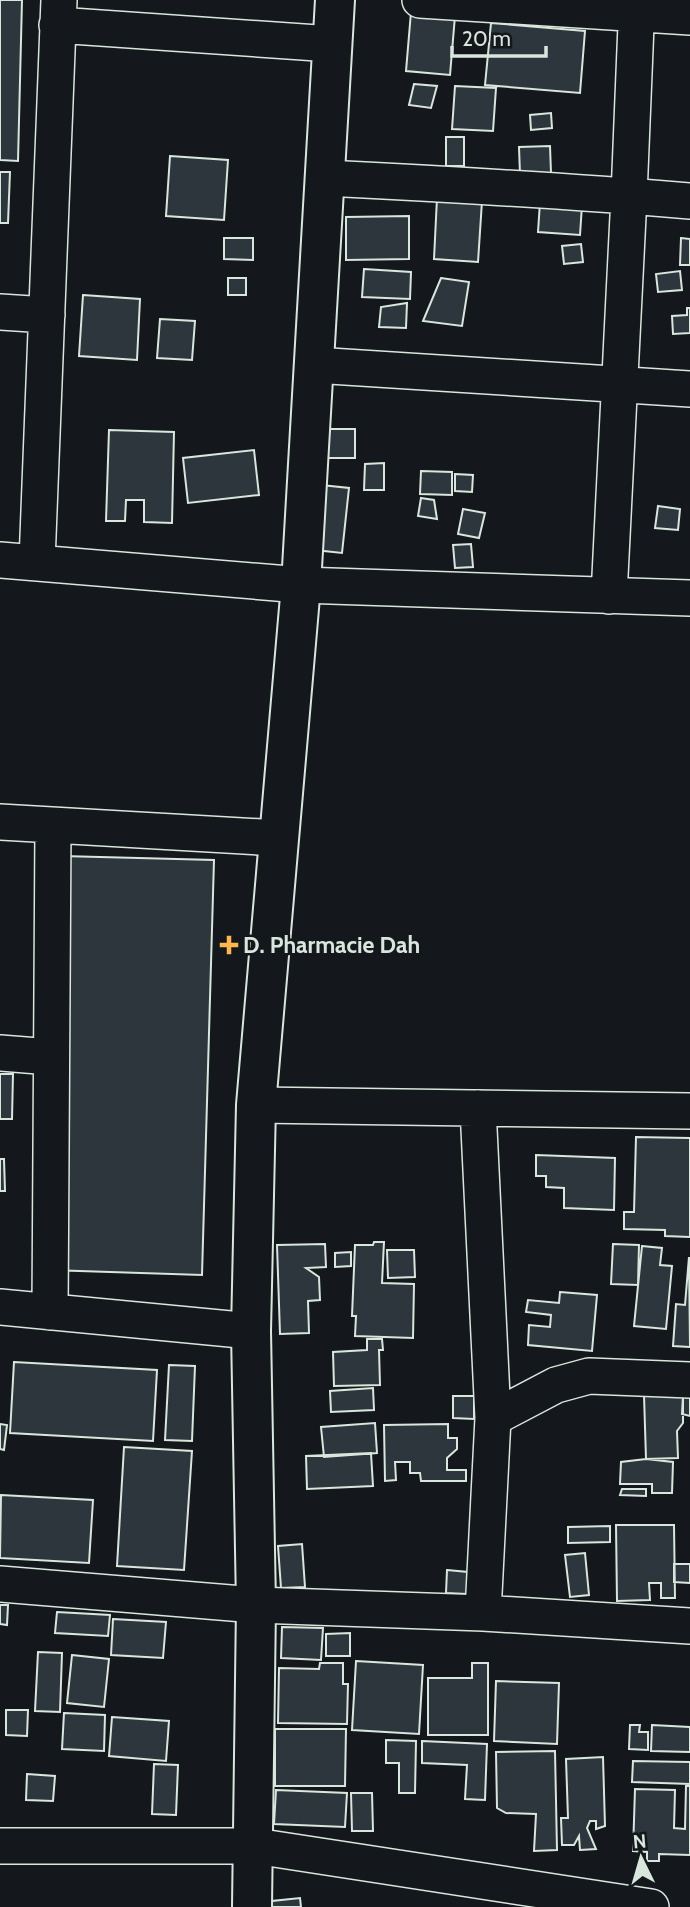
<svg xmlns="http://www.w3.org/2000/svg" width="690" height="1907" font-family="Cabin,sans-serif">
	<rect width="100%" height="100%" fill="#14181c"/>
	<path fill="#2c363c" stroke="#d8e6dc" stroke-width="2" d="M 0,0 L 22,0 L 18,161 L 0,160 Z
		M 411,12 L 455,16 L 450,75 L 406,71 Z
		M 491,23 L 585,31 L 580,93 L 485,85 Z
		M 414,84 L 437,86 L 431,108 L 409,105 Z
		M 455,86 L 496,88 L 493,131 L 452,129 Z
		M 551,113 L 552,128 L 531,130 L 530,115 Z
		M 446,137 L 464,137 L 464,166 L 446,166 Z
		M 550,146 L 551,173 L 520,174 L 519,147 Z
		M 170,156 L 228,160 L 224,220 L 166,216 Z
		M 0,172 L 10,172 L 8,223 L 0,223 Z
		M 437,198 L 482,201 L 478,262 L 434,259 Z
		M 540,202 L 582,205 L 580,235 L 538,232 Z
		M 409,216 L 409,259 L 346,260 L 346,217 Z
		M 224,238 L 253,238 L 253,260 L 224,259 Z
		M 681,238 L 690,239 L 690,265 L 680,265 Z
		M 581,244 L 583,262 L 564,264 L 562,246 Z
		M 364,269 L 411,272 L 410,299 L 362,297 Z
		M 680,271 L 682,290 L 658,292 L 656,274 Z
		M 228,278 L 246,278 L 246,295 L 228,295 Z
		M 441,278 L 469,282 L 462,326 L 423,321 Z
		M 83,295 L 140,299 L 137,360 L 79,356 Z
		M 407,303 L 406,328 L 379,327 L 381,307 Z
		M 687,308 L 690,308 L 690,333 L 673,334 L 672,316 L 687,315 Z
		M 160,319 L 195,321 L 192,360 L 157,358 Z
		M 324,429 L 355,429 L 355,458 L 324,458 Z
		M 109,430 L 174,432 L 172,523 L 144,522 L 144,500 L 126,500 L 125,521 L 106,521 Z
		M 254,450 L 259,495 L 188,503 L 183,458 Z
		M 384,463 L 384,490 L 364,490 L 365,464 Z
		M 421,471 L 452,472 L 452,495 L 420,494 Z
		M 455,474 L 473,475 L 472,492 L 455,491 Z
		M 321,485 L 349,488 L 342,553 L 315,550 Z
		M 421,498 L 434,500 L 437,519 L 418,516 Z
		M 658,506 L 680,509 L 678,530 L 655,528 Z
		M 463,509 L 485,513 L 479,538 L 458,534 Z
		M 471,544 L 473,567 L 455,568 L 453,545 Z
		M 62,856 L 214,860 L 202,1275 L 49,1270 Z
		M 0,1074 L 13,1074 L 12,1119 L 0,1119 Z
		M 636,1137 L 690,1138 L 690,1237 L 665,1236 L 665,1230 L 624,1229 L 624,1212 L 634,1212 Z
		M 536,1155 L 615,1158 L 614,1210 L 564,1208 L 564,1188 L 546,1187 L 546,1176 L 536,1176 Z
		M 0,1159 L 4,1159 L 5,1191 L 0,1191 Z
		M 374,1242 L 384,1242 L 382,1283 L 414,1284 L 413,1338 L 355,1336 L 356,1316 L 352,1316 L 355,1245 L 373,1245 Z
		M 325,1244 L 326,1267 L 306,1268 L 319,1277 L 320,1300 L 308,1301 L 309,1333 L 280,1334 L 277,1245 Z
		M 613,1244 L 639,1245 L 638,1285 L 611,1284 Z
		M 642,1246 L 662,1248 L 660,1265 L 672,1266 L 666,1329 L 634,1326 Z
		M 387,1250 L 414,1250 L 415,1277 L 388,1278 Z
		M 351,1252 L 351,1266 L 335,1267 L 335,1253 Z
		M 689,1257 L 690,1347 L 673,1346 L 676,1304 L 685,1305 Z
		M 560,1292 L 597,1295 L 592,1351 L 528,1345 L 529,1325 L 550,1327 L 551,1315 L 526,1312 L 528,1300 L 559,1303 Z
		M 367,1339 L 382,1339 L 383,1350 L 379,1350 L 380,1385 L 334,1386 L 333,1352 L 367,1350 Z
		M 14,1362 L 157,1370 L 153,1441 L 10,1433 Z
		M 169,1365 L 195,1366 L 192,1441 L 165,1440 Z
		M 373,1388 L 374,1410 L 331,1412 L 330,1391 Z
		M 644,1395 L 683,1395 L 683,1423 L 677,1431 L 678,1458 L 646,1459 Z
		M 683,1395 L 690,1395 L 690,1416 L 682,1414 Z
		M 453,1396 L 474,1396 L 474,1419 L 453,1418 Z
		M 375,1423 L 377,1453 L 324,1457 L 321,1427 Z
		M 0,1424 L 7,1425 L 4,1450 L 0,1449 Z
		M 448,1424 L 448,1438 L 457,1438 L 457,1449 L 447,1458 L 447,1470 L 466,1470 L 466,1481 L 421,1481 L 420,1473 L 410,1473 L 410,1462 L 395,1462 L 396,1480 L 385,1481 L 384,1425 Z
		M 124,1447 L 192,1451 L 184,1570 L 117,1566 Z
		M 371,1453 L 373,1486 L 307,1489 L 306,1456 Z
		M 646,1459 L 673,1462 L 672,1493 L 652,1493 L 652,1484 L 620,1484 L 621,1462 Z
		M 622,1489 L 646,1489 L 646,1496 L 620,1495 Z
		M 1,1495 L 93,1500 L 89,1563 L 0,1558 Z
		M 616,1525 L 674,1525 L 675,1598 L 661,1598 L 661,1583 L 649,1583 L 650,1600 L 617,1601 Z
		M 610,1526 L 610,1542 L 568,1543 L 568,1527 Z
		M 302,1544 L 305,1587 L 281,1588 L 278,1546 Z
		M 585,1553 L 589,1595 L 570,1597 L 565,1555 Z
		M 674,1564 L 690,1564 L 690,1583 L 674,1582 Z
		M 447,1570 L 468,1572 L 467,1594 L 446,1593 Z
		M 0,1605 L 8,1605 L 7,1625 L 0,1624 Z
		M 57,1612 L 110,1615 L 108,1636 L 55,1633 Z
		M 113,1619 L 166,1622 L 163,1658 L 111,1655 Z
		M 282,1627 L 323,1628 L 321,1660 L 281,1658 Z
		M 350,1633 L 350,1656 L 326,1656 L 326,1634 Z
		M 38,1652 L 62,1653 L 60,1712 L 35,1711 Z
		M 72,1655 L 109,1659 L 104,1707 L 67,1703 Z
		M 356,1661 L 423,1665 L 419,1734 L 352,1730 Z
		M 320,1663 L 343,1663 L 343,1684 L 348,1684 L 347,1724 L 278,1723 L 279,1668 L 319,1669 Z
		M 472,1663 L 488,1663 L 488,1735 L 428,1735 L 428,1678 L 472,1678 Z
		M 496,1681 L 559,1683 L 557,1744 L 494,1741 Z
		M 6,1710 L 28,1710 L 27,1736 L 6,1735 Z
		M 64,1713 L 105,1715 L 104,1751 L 62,1749 Z
		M 112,1717 L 169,1721 L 166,1761 L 109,1756 Z
		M 630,1725 L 640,1725 L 639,1732 L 648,1732 L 648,1750 L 629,1749 Z
		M 652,1725 L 690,1727 L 690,1752 L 651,1751 Z
		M 275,1729 L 346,1729 L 345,1786 L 275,1786 Z
		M 386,1740 L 416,1741 L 415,1793 L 399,1793 L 399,1763 L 386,1763 Z
		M 422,1741 L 487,1744 L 485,1800 L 465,1799 L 467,1765 L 422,1763 Z
		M 555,1751 L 557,1850 L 534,1851 L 536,1814 L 506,1813 L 497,1808 L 496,1752 Z
		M 603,1757 L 605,1826 L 596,1829 L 596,1821 L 590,1821 L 587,1828 L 596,1849 L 580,1850 L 579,1836 L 574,1845 L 562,1845 L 561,1818 L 568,1818 L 566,1759 Z
		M 633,1761 L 690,1762 L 690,1784 L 632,1782 Z
		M 154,1764 L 178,1765 L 176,1815 L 152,1814 Z
		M 27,1774 L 55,1776 L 53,1801 L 26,1800 Z
		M 686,1786 L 690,1786 L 690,1855 L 659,1854 L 659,1861 L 647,1861 L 647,1852 L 633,1851 L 635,1789 L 675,1790 L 674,1828 L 685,1829 Z
		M 276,1790 L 347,1793 L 345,1827 L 274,1824 Z
		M 351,1793 L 372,1793 L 373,1831 L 352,1831 Z
		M 300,1898 L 301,1907 L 272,1907 L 272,1901 Z"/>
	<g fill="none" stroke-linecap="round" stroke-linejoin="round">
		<g stroke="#d8e6dc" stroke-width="38">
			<path id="minor" d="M 420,0 L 690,17
				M 57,25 L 332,44
				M 325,178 C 447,184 568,191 690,201
				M 0,312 L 47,315
				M 314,365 L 690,389
				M 0,560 L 301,585 L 690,598
				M 37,562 L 59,0
				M 609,596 L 629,196 L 637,0
				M 0,822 L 278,838
				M 0,1053 L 51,1057
				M 256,1105 L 690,1111
				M 478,1108 L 493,1418
				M 0,1307 L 251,1331
				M 50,1312 L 53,826
				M 0,1584 L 256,1605 L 483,1613 L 690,1626
				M 483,1613 L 493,1418 L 556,1385 L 589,1376 L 690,1380
				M 0,1846 L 255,1846 L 651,1907"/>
		</g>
		<g stroke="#d8e6dc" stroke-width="42">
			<path id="major" d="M 252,1907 L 256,1605 L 251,1331 L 256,1105 L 301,585 L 335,0"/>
		</g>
		<use href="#minor" stroke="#14181c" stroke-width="35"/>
		<use href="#major" stroke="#14181c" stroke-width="38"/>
	</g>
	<path fill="#ffb74d" stroke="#14181c" stroke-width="2.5" d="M225.5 934.5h7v7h7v7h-7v7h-7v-7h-7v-7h7z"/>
	<g text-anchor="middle" stroke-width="5" stroke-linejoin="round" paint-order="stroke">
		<g font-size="23" font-weight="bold" fill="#d8e6dc" stroke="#14181c" text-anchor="start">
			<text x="243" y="953">D. Pharmacie Dah</text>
		</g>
	</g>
	<g transform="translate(641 1858) rotate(355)" stroke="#14181c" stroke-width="5" paint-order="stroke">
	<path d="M0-5L12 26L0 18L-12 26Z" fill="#d8e6dc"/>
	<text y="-10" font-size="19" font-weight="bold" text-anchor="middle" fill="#d8e6dc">N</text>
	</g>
	<path d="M452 46v10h94v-10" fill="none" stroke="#d8e6dc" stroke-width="3.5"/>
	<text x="462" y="46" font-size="21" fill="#d8e6dc" stroke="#14181c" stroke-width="5" paint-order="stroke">20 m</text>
</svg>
